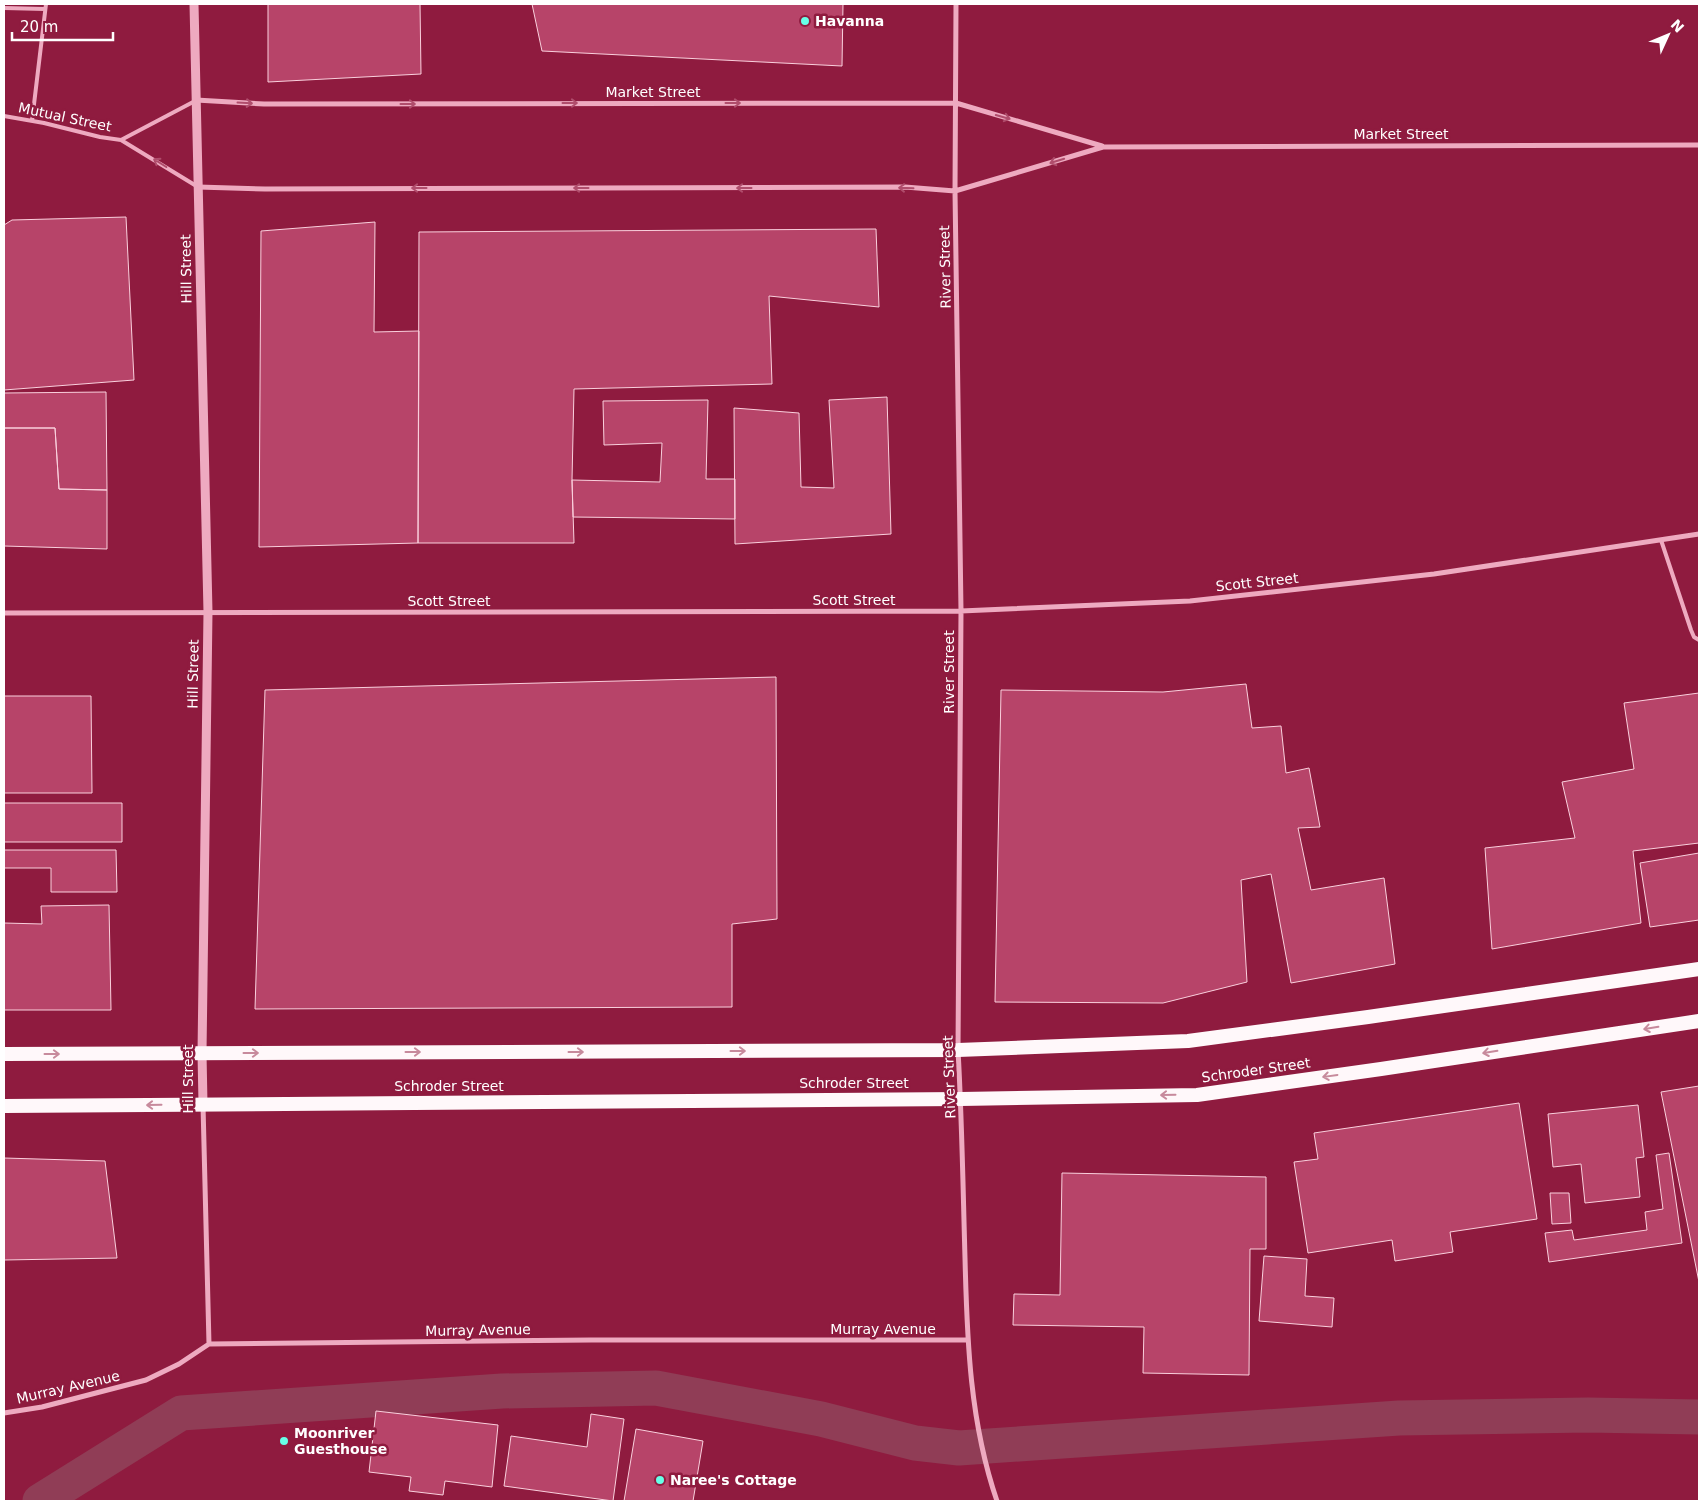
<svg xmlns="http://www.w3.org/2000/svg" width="1703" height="1505" font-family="'DejaVu Sans',sans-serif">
	<rect width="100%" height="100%" fill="#8f1b3f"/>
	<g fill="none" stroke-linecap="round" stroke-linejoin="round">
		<path stroke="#903d56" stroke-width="35" d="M 40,1501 L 181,1413 L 502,1391 L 656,1388 L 821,1419 L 915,1443 L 959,1448 L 1399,1418 L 1588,1415 L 1699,1417"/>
	</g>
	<path fill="#b74469" stroke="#fad0dd" d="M 268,4 L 420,4 L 421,74 L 268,82 Z
		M 532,4 L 843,4 L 842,66 L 542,51 Z
		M 126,217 L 134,380 L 4,390 L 4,225 L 12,220 Z
		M 375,222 L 374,332 L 419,331 L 418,543 L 259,547 L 261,231 Z
		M 876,229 L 879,307 L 769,296 L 772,384 L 574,389 L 572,480 L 574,543 L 418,543 L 419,232 Z
		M 106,392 L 107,490 L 59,489 L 55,428 L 4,428 L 4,393 Z
		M 887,397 L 891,534 L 735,544 L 734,408 L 799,413 L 801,487 L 834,488 L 829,400 Z
		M 708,400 L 706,479 L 735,479 L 735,519 L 573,517 L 572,480 L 660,482 L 662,443 L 604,445 L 603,401 Z
		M 4,428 L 55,428 L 59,489 L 107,490 L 107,549 L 4,546 Z
		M 776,677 L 777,919 L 732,924 L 732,1007 L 255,1009 L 265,690 Z
		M 1246,684 L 1252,728 L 1281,726 L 1286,773 L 1309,768 L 1320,827 L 1298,828 L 1311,890 L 1384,878 L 1395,964 L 1291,983 L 1271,874 L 1241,880 L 1247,982 L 1163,1003 L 995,1002 L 1001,690 L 1163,692 Z
		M 1699,693 L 1699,843 L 1633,851 L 1641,923 L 1492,949 L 1485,848 L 1575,838 L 1562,782 L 1634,769 L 1624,703 Z
		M 4,696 L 91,696 L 92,793 L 4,793 Z
		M 4,803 L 122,803 L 122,842 L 4,842 Z
		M 4,850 L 116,850 L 117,892 L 51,892 L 51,868 L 4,868 Z
		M 1699,853 L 1699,920 L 1650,927 L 1640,863 Z
		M 109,905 L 111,1010 L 4,1010 L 4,923 L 42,924 L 41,906 Z
		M 1699,1086 L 1699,1282 L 1661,1092 Z
		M 1519,1103 L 1537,1219 L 1450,1232 L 1453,1252 L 1395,1261 L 1392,1240 L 1308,1253 L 1294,1162 L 1318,1159 L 1314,1133 Z
		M 1638,1105 L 1644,1157 L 1636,1158 L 1640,1197 L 1585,1203 L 1581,1164 L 1553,1167 L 1548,1114 Z
		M 1669,1153 L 1682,1243 L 1549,1262 L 1545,1233 L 1572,1230 L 1574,1240 L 1647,1230 L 1645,1212 L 1663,1209 L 1656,1155 Z
		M 4,1158 L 105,1161 L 117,1258 L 4,1260 Z
		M 1062,1173 L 1266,1177 L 1266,1249 L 1250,1249 L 1249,1375 L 1143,1373 L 1144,1327 L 1013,1325 L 1014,1294 L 1060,1295 Z
		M 1550,1193 L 1569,1193 L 1571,1223 L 1552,1224 Z
		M 1264,1256 L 1307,1259 L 1305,1296 L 1334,1298 L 1332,1327 L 1259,1321 Z
		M 376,1411 L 498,1425 L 492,1487 L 445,1481 L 443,1495 L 409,1491 L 411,1477 L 369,1472 Z
		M 591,1414 L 624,1419 L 613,1501 L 504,1486 L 511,1436 L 587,1447 Z
		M 636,1429 L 703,1441 L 693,1501 L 624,1501 Z"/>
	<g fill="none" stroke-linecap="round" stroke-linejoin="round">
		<path stroke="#eeaac0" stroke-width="4" d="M 4,8 L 45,9
			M 4,116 L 44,123 L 100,137 L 121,140 L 198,187
			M 32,121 L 46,4
			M 121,140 L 195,101
			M 1661,540 L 1691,630 L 1694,637 L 1699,640"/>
		<path stroke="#eeaac0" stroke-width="5" d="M 956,4 L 955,191 L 961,611 L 958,1050 C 962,1120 963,1189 965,1258 C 967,1341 970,1423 997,1501
			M 196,100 L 264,104 L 956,103 L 1102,146
			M 198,187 L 265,189 L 905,187 L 955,191 L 1103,147 L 1699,145
			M 4,613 L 961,611 L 1190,601 L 1434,574 L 1699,534
			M 203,1105 L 209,1344
			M 4,1413 L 42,1407 L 146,1380 L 179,1364 L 209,1344 L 591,1340 L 967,1340"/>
		<path stroke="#eeaac0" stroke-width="9" d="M 194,4 L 208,612 L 202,1053 L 203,1104"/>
		<path stroke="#fff8fa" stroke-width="14" d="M 4,1054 L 958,1050 L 1188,1041 L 1368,1017 L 1699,969
			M 4,1106 L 961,1099 L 1197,1095 L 1381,1069 L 1699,1021"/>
	</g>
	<defs><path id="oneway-shaft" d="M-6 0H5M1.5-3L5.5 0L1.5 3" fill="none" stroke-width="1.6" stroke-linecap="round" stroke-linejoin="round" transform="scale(1.25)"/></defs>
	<g stroke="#b04d6c">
		<use href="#oneway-shaft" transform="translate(245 103) rotate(3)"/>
		<use href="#oneway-shaft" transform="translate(570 103)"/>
		<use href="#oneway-shaft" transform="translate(733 103)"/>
		<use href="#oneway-shaft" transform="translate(408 104)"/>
		<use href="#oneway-shaft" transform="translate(1003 117) rotate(16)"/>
		<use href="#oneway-shaft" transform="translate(1057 161) rotate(163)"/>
		<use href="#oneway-shaft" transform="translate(160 163) rotate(-148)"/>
		<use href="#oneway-shaft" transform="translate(419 188) rotate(180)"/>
		<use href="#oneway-shaft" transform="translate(581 188) rotate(180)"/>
		<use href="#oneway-shaft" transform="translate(744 188) rotate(180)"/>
		<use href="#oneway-shaft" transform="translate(906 188) rotate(-178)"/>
	</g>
	<g stroke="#c78a9c">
		<use href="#oneway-shaft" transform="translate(1651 1028) rotate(171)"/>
		<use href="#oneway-shaft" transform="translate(738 1051)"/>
		<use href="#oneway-shaft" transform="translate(413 1052)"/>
		<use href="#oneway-shaft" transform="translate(576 1052)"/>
		<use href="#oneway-shaft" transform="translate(1490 1052) rotate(171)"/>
		<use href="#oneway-shaft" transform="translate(251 1053)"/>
		<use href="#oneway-shaft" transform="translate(52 1054)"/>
		<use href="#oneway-shaft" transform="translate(1330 1076) rotate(172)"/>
		<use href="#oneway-shaft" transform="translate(1168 1095) rotate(179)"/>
		<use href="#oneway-shaft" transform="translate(154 1105) rotate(179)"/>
	</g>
	<g fill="#67ffe7" stroke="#8f1b3f" stroke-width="2">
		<circle cx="805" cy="21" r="5"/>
		<circle cx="284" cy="1441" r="5"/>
		<circle cx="660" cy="1480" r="5"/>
	</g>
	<g text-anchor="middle" stroke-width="5" stroke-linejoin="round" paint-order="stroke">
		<g font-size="14" font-weight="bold" fill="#fff" stroke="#8f1b3f" text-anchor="start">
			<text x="815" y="26">Havanna</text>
			<text x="294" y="1438">Moonriver<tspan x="294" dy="16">Guesthouse</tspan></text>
			<text x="670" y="1485">Naree's Cottage</text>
		</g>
		<g font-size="14" fill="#fff" stroke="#8f1b3f">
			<text x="653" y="97">Market Street</text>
			<text transform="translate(65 117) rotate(12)" y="5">Mutual Street</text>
			<text x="1401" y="139">Market Street</text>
			<text transform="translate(945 267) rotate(-91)" y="5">River Street</text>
			<text transform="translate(186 269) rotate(-91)" y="5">Hill Street</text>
			<text transform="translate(1257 582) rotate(-6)" y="5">Scott Street</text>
			<text x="854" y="605">Scott Street</text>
			<text x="449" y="606">Scott Street</text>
			<text transform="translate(949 672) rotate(-90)" y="5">River Street</text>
			<text transform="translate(193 674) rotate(-89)" y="5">Hill Street</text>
			<text transform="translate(1256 1070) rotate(-8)" y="5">Schroder Street</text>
			<text transform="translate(949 1077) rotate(-92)" y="5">River Street</text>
			<text transform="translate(188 1079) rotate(-90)" y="5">Hill Street</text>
			<text x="854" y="1088">Schroder Street</text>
			<text x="449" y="1091">Schroder Street</text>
			<text x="883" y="1334">Murray Avenue</text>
			<text transform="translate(478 1330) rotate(-1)" y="5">Murray Avenue</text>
			<text transform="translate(68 1387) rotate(-13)" y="5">Murray Avenue</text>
		</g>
	</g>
	<rect width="1703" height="1505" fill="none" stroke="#ffffff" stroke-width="10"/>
	<g transform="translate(1668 35) rotate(46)" stroke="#8f1b3f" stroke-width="4" paint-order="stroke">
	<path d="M0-4L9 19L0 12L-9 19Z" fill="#ffffff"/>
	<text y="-8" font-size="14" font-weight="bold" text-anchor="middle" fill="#ffffff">N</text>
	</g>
	<path d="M12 32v8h101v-8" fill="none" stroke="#ffffff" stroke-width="2.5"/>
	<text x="20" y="32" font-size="15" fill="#ffffff" stroke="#8f1b3f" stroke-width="4" paint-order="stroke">20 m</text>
</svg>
